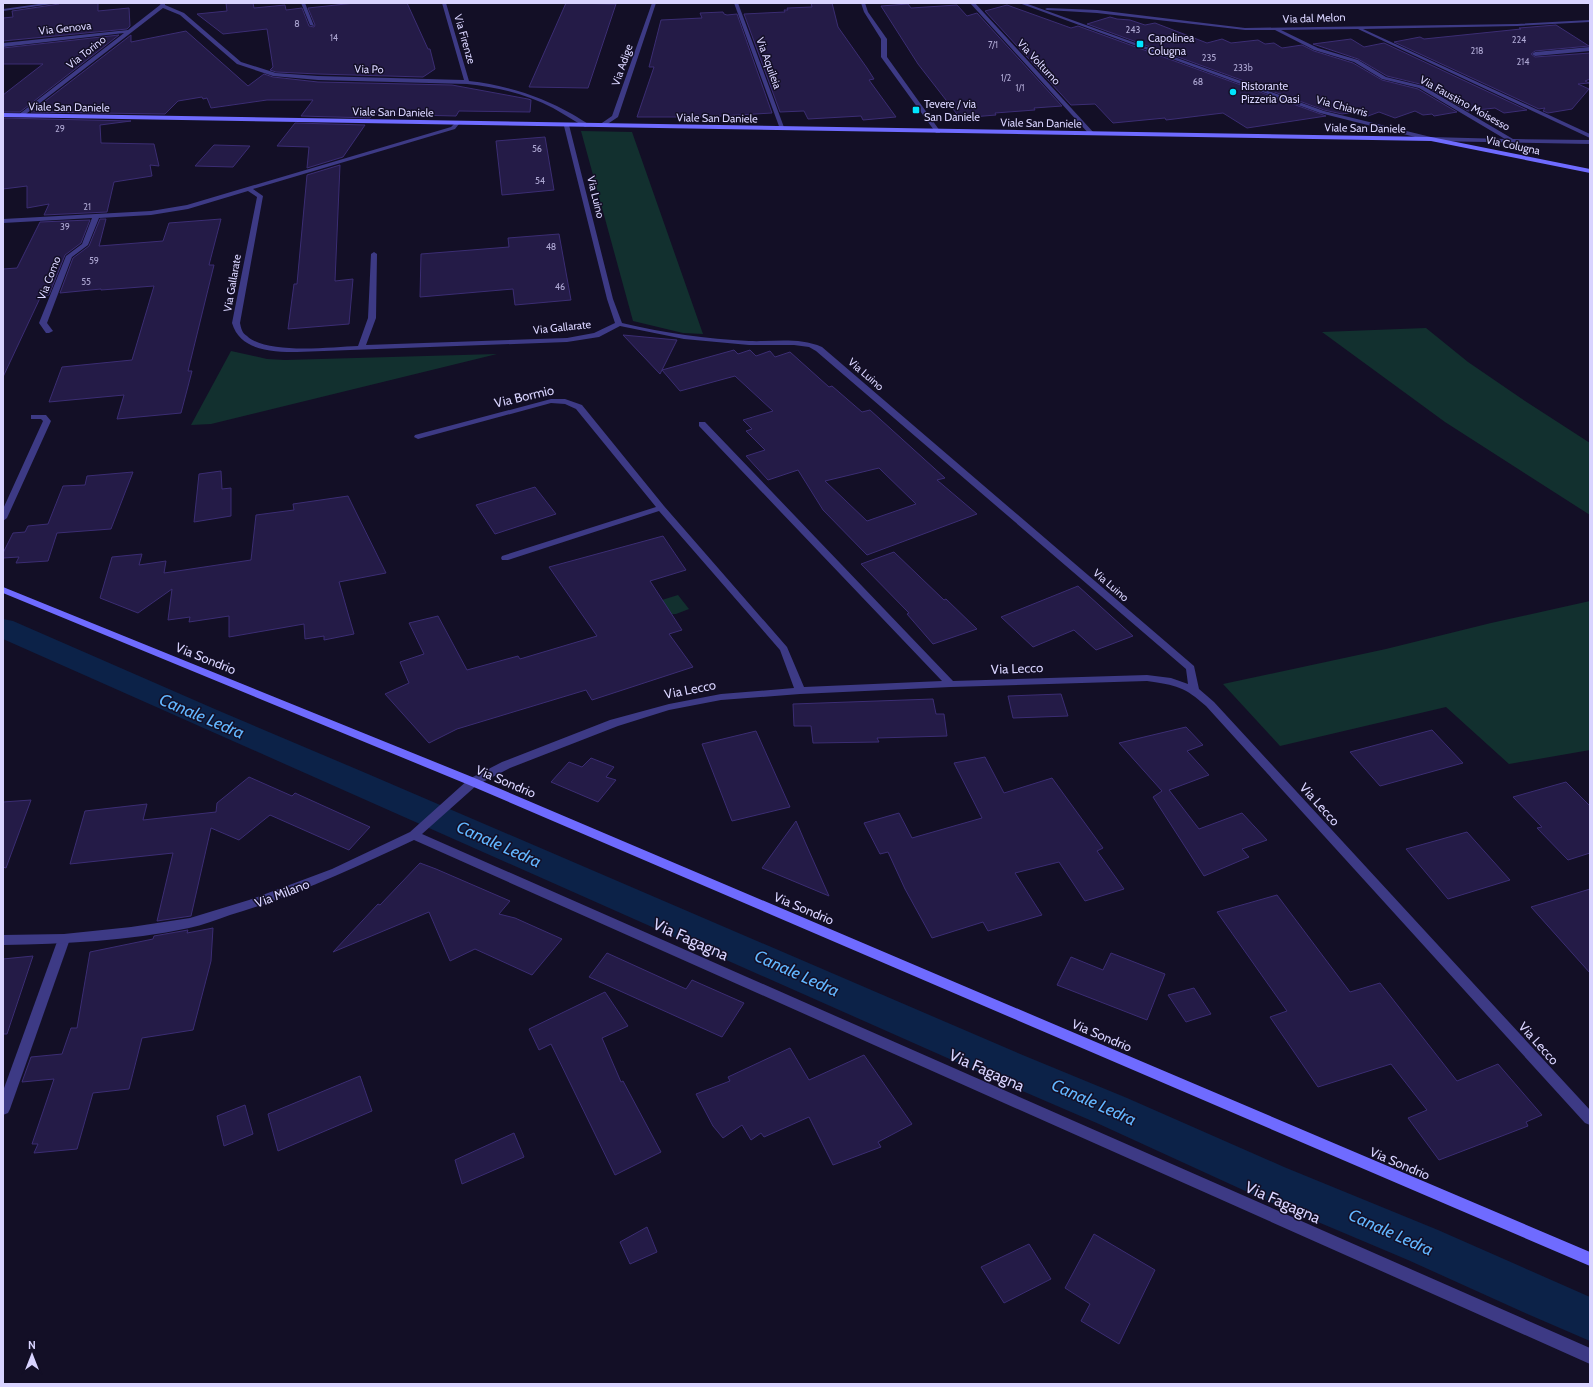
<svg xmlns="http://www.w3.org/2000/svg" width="1593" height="1387" font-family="Cabin,sans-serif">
	<rect width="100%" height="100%" fill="#130f26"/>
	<path fill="#12302f" d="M 581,131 L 632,132 L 703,334 L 683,333 L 633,321 Z
		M 1426,328 L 1468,362 L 1525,401 L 1590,443 L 1590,515 L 1445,422 L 1322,332 Z
		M 231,351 L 267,359 L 285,360 L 497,354 L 211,424 L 191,425 Z
		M 678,595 L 689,609 L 676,614 L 607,617 Z
		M 1590,601 L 1590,750 L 1509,764 L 1446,707 L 1280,746 L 1223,684 L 1386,649 L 1491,623 Z"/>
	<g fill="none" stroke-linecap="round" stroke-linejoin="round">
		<path fill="#0c2248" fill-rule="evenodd" d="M 3,619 L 13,621 L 217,710 L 368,774 L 1025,1056 L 1127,1098 L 1284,1167 L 1438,1230 L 1590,1297 L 1590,1341 L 1523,1312 L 1408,1260 L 1254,1195 L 1099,1124 L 997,1080 L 3,639 Z"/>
	</g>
	<path fill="#241b47" stroke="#3b2d73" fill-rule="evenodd" d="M 60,3 L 98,3 L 98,11 L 129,8 L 130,26 L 127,29 L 3,41 L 3,18 L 13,17 L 12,11 L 59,4 Z
		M 226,3 L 253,3 L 254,8 L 285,5 L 286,10 L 302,8 L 309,26 L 314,27 L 315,25 L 308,8 L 355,3 L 407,3 L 428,49 L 430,49 L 435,69 L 423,77 L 318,74 L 276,72 L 270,70 L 273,67 L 267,29 L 223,34 L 197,14 L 227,11 Z
		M 566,3 L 616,4 L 588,88 L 529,87 Z
		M 811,3 L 832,3 L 838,27 L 867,68 L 874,79 L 869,80 L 896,117 L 863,120 L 861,116 L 808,119 L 804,111 L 780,112 L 744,14 L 785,12 L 784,10 L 788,10 L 787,8 L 812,7 Z
		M 908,4 L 911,8 L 957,5 L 967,16 L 977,13 L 1062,106 L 1034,108 L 1035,110 L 995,113 L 996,115 L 960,118 L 918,64 L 881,6 Z
		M 1007,5 L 1071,28 L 1078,26 L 1326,116 L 1247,128 L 1223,113 L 1166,120 L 1165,118 L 1113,123 L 1095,104 L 1071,105 L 985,11 Z
		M 723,12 L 724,14 L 727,15 L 737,14 L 772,113 L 705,117 L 637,117 L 654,67 L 649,67 L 661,20 L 702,18 L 700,13 Z
		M 1110,17 L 1117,19 L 1130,20 L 1145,25 L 1155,23 L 1207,43 L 1222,39 L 1231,43 L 1258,40 L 1265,44 L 1274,43 L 1282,48 L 1302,45 L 1314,51 L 1353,63 L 1382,80 L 1418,89 L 1457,112 L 1434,116 L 1432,114 L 1423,115 L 1415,111 L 1395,118 L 1379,112 L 1368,116 L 1356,112 L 1342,114 L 1324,110 L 1087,24 Z
		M 1556,25 L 1589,46 L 1535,51 L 1531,54 L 1535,57 L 1590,53 L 1590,79 L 1585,81 L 1589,83 L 1578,84 L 1589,89 L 1572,109 L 1548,113 L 1543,111 L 1545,108 L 1539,109 L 1394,42 L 1420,37 L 1424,39 L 1521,29 L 1519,28 Z
		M 186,31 L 248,86 L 264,74 L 273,77 L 318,82 L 452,85 L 528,99 L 531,100 L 530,112 L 459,111 L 456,116 L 372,114 L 370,118 L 301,116 L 313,100 L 267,100 L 211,108 L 207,98 L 203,99 L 202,97 L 178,101 L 165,114 L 31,112 L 131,35 L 131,42 Z
		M 119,35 L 20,112 L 3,112 L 3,95 L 43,64 L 3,64 L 3,48 Z
		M 1351,39 L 1364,47 L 1384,43 L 1527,110 L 1504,113 L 1495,108 L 1468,111 L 1424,85 L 1387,76 L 1358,59 L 1313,44 Z
		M 3,118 L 131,121 L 100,125 L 101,143 L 154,144 L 159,166 L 150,165 L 152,176 L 114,182 L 107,212 L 44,215 L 49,204 L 27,208 L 27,186 L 3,189 Z
		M 295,123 L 365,125 L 343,157 L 307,168 L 309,147 L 277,146 Z
		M 545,137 L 554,190 L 502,195 L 496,141 Z
		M 214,145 L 250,146 L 233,167 L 195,166 Z
		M 340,165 L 335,281 L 353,279 L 349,324 L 288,329 L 294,284 L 297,284 L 307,175 Z
		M 100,219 L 106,219 L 99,246 L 163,241 L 169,223 L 221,219 L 209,265 L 214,265 L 188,371 L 192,371 L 181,413 L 117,419 L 124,395 L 49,402 L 62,367 L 132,360 L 154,286 L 101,290 L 101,289 L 60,293 L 73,258 L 89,246 Z
		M 90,220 L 81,243 L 65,255 L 49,295 L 41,296 L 3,377 L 3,269 L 17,268 L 40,222 Z
		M 559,234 L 571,300 L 515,305 L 513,289 L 420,297 L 421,254 L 509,247 L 508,238 Z
		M 623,335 L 677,340 L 662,370 L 734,350 L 738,354 L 750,350 L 756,356 L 770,351 L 775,357 L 790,352 L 829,387 L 832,386 L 862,412 L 870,410 L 945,478 L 937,480 L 977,514 L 867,555 L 823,510 L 798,470 L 768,480 L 746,456 L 765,450 L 746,431 L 752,429 L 743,420 L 773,411 L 735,376 L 680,391 L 662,370 L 660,374 ZM 879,468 L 916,504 L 867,521 L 825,481 Z
		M 221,471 L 222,489 L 231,488 L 231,516 L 194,522 L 199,474 Z
		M 133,472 L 111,529 L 57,533 L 48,561 L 16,563 L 19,557 L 3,558 L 3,553 L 13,533 L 25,532 L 28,526 L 48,524 L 63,486 L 85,485 L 87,476 Z
		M 535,487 L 556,514 L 495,534 L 476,505 Z
		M 348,496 L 386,573 L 339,582 L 354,634 L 324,640 L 324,636 L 305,639 L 304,624 L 229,637 L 229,616 L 189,622 L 190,617 L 168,620 L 172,589 L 138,613 L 100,598 L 112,557 L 142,554 L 139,565 L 166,561 L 164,573 L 251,560 L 256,515 L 294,510 L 293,504 Z
		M 663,536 L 686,570 L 650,581 L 682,630 L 669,634 L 693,667 L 592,700 L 586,690 L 457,729 L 429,743 L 385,694 L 409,683 L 400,662 L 424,654 L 409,623 L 438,616 L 467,670 L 518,656 L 520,659 L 597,636 L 549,567 Z
		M 894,552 L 944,600 L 946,599 L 977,629 L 933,644 L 907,614 L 909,613 L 861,564 Z
		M 1078,586 L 1133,636 L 1096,650 L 1074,630 L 1033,647 L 1001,617 Z
		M 1061,694 L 1068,716 L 1013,718 L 1008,696 Z
		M 933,699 L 936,714 L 944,714 L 947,736 L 877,738 L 879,742 L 813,743 L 811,726 L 794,726 L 793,704 Z
		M 1186,727 L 1203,745 L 1187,751 L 1209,775 L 1169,790 L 1199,829 L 1242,813 L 1267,840 L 1242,849 L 1249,857 L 1204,876 L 1153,797 L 1162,791 L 1119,743 Z
		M 1432,730 L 1463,763 L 1380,786 L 1350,752 Z
		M 756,731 L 790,807 L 732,821 L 702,744 Z
		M 985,757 L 1004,793 L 1052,778 L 1103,848 L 1097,851 L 1124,889 L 1085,901 L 1059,862 L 1015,873 L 1042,915 L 988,931 L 983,922 L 932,938 L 905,889 L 888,852 L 880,854 L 864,823 L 899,813 L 912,838 L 982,818 L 954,763 Z
		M 591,758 L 614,767 L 606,777 L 616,780 L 598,802 L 551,782 L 569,762 L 582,767 Z
		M 249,777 L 292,796 L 295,793 L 370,827 L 349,850 L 270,815 L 239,840 L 211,828 L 191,916 L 157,921 L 173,853 L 70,864 L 85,811 L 147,804 L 143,820 L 216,812 L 217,803 Z
		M 1566,782 L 1590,806 L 1590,853 L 1568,860 L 1537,828 L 1542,827 L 1513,797 Z
		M 31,800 L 6,868 L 3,867 L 3,802 Z
		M 796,821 L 805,842 L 829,896 L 762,868 Z
		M 1467,832 L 1510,880 L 1448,899 L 1406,849 Z
		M 420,863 L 436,869 L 510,901 L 499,914 L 515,918 L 562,939 L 532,975 L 475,949 L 450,961 L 429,912 L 333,952 L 378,904 L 380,905 Z
		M 1590,889 L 1590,973 L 1531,907 Z
		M 1277,895 L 1350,992 L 1380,983 L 1457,1081 L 1498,1064 L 1542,1115 L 1526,1122 L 1528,1126 L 1439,1160 L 1408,1118 L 1427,1110 L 1391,1064 L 1318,1087 L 1270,1017 L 1287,1011 L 1217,912 Z
		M 213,928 L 211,961 L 193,1030 L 142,1038 L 129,1089 L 93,1093 L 77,1149 L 34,1153 L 38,1144 L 32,1144 L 54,1079 L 22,1082 L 31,1057 L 62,1054 L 71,1028 L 77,1028 L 90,952 L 153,939 L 154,936 L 188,930 L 187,933 Z
		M 607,953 L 686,989 L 692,980 L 744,1003 L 722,1037 L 589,977 Z
		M 1111,953 L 1165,974 L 1147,1020 L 1057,985 L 1071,957 L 1103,970 Z
		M 33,956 L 7,1034 L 3,1034 L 3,959 Z
		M 1194,988 L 1211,1014 L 1186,1022 L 1168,995 Z
		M 605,992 L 628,1026 L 602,1038 L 621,1082 L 623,1081 L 661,1152 L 615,1175 L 551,1044 L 539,1050 L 529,1029 Z
		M 790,1048 L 809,1080 L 864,1055 L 912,1124 L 878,1142 L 881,1147 L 833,1165 L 809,1117 L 764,1137 L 761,1133 L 751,1140 L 742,1125 L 723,1138 L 713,1126 L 696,1094 L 730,1081 L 728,1077 Z
		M 360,1076 L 372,1111 L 278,1151 L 268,1114 Z
		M 245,1105 L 253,1134 L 224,1146 L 217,1116 Z
		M 514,1133 L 524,1157 L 462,1184 L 455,1160 Z
		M 647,1227 L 657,1252 L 630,1264 L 620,1242 Z
		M 1094,1234 L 1155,1270 L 1119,1344 L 1081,1321 L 1090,1304 L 1065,1288 Z
		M 1029,1244 L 1051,1279 L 1004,1303 L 981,1267 Z"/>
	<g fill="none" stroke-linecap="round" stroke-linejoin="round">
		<path fill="#3d3a85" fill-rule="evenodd" d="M 64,934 L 68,936 L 70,939 L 10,1109 L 8,1113 L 3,1115 L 3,1091 L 58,939 L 60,936 Z"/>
		<path fill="#3d3a85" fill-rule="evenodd" d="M 46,3 L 59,3 L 3,11 L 3,9 Z
			M 161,3 L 165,3 L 165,5 L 184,13 L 241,62 L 276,73 L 318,76 L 464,80 L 442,3 L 446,3 L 469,81 C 505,85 541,96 572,114 C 578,118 585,121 590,126 L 585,127 C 574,121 564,114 553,108 C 527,94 496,87 467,84 L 318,80 L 273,76 L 237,64 L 180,15 L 163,8 L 22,117 L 18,117 L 18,115 L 124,33 L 3,47 L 3,43 L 128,30 L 160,5 Z
			M 301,3 L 305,3 L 314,26 L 310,25 Z
			M 652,3 L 656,3 L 618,117 L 603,127 L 599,127 L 599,125 L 612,116 Z
			M 734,3 L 738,3 L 785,130 L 780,129 Z
			M 861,3 L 865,3 L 868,12 L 887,39 L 887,57 L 940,131 L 940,133 L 936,133 L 881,57 L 881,39 L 864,12 Z
			M 970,3 L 975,3 L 1094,133 L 1094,135 L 1090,135 Z
			M 1019,3 L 1025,3 L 1324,111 L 1431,137 L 1505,139 L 1419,88 L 1382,79 L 1354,62 L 1314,50 L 1275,30 L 1245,30 L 1097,13 L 1047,10 L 1045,9 L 1047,8 L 1097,10 L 1245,28 L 1517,24 L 1590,20 L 1590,22 L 1517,26 L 1363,29 L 1590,134 L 1590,138 L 1358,29 L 1281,30 L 1318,48 L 1358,60 L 1386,77 L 1423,86 L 1513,139 L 1590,140 L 1590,144 L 1431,141 L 1320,113 Z
			M 1590,47 L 1590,51 L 1535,56 L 1532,54 L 1535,52 Z
			M 456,122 L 459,124 L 455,129 L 253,189 L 263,196 L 240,323 C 241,328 242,333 247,336 C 267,355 331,347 358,346 L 368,318 L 371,254 L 374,252 L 377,254 L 376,318 L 366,345 L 567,338 L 594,333 L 615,323 L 607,299 L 564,126 L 569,125 L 613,299 L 622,323 C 663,333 707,339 749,341 C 774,342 798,337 822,347 L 1194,666 L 1199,689 L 1214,702 L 1590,1110 L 1590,1125 L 1585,1123 L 1206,706 C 1185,687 1176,685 1147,681 L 951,687 L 800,694 L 721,700 L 669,710 L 618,726 L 510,768 L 477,785 L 422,834 L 1590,1348 L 1590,1364 L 414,840 C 354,868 294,896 230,915 C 216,920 203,925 189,928 C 128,941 65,944 3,945 L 3,935 L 64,934 L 131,927 L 190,918 L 249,900 L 332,869 L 410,832 L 469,779 L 502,762 L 610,720 L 669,704 L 721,694 L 794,688 L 780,650 L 659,511 L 508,560 L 502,560 L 501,558 L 502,556 L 656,507 L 576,409 L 565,404 L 551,403 L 418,439 L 414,437 L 415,435 L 551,399 L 565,399 L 582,405 L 664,506 L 787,647 L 804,687 L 942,681 L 699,426 L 699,422 L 705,422 L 953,681 L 1147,675 L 1171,678 L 1188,684 L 1186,669 L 816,351 L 809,347 L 794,345 L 749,345 L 684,339 L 620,326 L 599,337 L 567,342 L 297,352 C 273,352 240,351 232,323 L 257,197 L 248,191 L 188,209 L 151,215 L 99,218 L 88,245 L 72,257 L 47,323 L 53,331 L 49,333 L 46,333 L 39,323 L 66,256 L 82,244 L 92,218 L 3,223 L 3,219 L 151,211 L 187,205 L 451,127 Z
			M 31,415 L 46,415 L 51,421 L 7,518 L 3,521 L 3,509 L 43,421 L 41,419 L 31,419 Z"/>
		<path fill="#6f6bff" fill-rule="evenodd" d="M 3,113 L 1431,137 L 1590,169 L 1590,173 L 1431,141 L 3,117 Z
			M 3,587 L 477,779 L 1590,1252 L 1590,1266 L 469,785 L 3,593 Z"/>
	</g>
	<g fill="#00e5ff" stroke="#130f26" stroke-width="1.5">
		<rect x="1136" y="40" width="8" height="8" rx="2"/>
		<circle cx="1233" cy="92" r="4"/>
		<rect x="912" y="106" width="8" height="8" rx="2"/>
	</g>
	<g text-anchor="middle" stroke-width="3" stroke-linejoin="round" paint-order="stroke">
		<g font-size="9" fill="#aca6d1">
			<text x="297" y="27">8</text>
			<text x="1133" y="33">243</text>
			<text x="334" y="41">14</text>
			<text x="1519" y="43">224</text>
			<text x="993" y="48">7/1</text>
			<text x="1477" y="54">218</text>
			<text x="1209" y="61">235</text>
			<text x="1523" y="65">214</text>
			<text x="1243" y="71">233b</text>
			<text x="1006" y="81">1/2</text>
			<text x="1198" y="85">68</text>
			<text x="1020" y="91">1/1</text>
			<text x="60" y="132">29</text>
			<text x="537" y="152">56</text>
			<text x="540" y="184">54</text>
			<text x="87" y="210">21</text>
			<text x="65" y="230">39</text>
			<text x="551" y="250">48</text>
			<text x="94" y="264">59</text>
			<text x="86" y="285">55</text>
			<text x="560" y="290">46</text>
		</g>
		<g font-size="11" fill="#d9d4ff" stroke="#130f26">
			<text transform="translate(1314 18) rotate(-2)" y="4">Via dal Melon</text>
			<text transform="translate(65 28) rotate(-6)" y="4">Via Genova</text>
			<text transform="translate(465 39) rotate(74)" y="4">Via Firenze</text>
			<text transform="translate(86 52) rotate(-38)" y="4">Via Torino</text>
			<text transform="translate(1039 62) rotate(47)" y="4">Via Volturno</text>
			<text transform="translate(769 63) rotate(70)" y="4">Via Aquileia</text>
			<text transform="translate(622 65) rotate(-71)" y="4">Via Adige</text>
			<text transform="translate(369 69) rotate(1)" y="4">Via Po</text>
			<text transform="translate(1465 103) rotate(29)" y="4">Via Faustino Moisesso</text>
			<text transform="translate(1342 106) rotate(15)" y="4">Via Chiavris</text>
			<text transform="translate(69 107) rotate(1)" y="4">Viale San Daniele</text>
			<text transform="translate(393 112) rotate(1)" y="4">Viale San Daniele</text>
			<text transform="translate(717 118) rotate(1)" y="4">Viale San Daniele</text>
			<text transform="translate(1041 123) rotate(1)" y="4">Viale San Daniele</text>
			<text transform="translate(1365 128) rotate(1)" y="4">Viale San Daniele</text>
			<text transform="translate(1513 145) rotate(12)" y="4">Via Colugna</text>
			<text transform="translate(596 197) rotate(76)" y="4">Via Luino</text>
			<text transform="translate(49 278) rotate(-69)" y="4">Via Como</text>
			<text transform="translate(232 283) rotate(-80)" y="4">Via Gallarate</text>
			<text transform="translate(562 327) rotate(-6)" y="4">Via Gallarate</text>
			<text transform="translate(866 374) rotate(41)" y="4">Via Luino</text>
			<text transform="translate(1111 585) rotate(41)" y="4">Via Luino</text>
		</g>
		<g font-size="11" fill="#d9d4ff" stroke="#130f26" text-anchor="start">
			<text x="1148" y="42">Capolinea<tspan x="1148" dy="13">Colugna</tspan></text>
			<text x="1241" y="90">Ristorante<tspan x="1241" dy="13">Pizzeria Oasi</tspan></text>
			<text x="924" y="108">Tevere / via<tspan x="924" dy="13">San Daniele</tspan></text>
		</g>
		<g font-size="13" fill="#d9d4ff" stroke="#130f26">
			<text transform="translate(524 396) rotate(-13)" y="5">Via Bormio</text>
			<text transform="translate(206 658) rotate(22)" y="5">Via Sondrio</text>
			<text transform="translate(1017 668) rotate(-2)" y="5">Via Lecco</text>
			<text transform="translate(690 689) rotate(-11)" y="5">Via Lecco</text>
			<text transform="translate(506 781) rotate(23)" y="5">Via Sondrio</text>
			<text transform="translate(1320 804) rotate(48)" y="5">Via Lecco</text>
			<text transform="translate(282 893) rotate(-21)" y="5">Via Milano</text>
			<text transform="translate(804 908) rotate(23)" y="5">Via Sondrio</text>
			<text transform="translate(1102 1035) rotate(23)" y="5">Via Sondrio</text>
			<text transform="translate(1539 1043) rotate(48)" y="5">Via Lecco</text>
			<text transform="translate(1400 1163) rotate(23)" y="5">Via Sondrio</text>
		</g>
		<g font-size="16" fill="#d9d4ff" stroke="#130f26">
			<text transform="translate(691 939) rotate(24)" y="6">Via Fagagna</text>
			<text transform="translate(987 1070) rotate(24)" y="6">Via Fagagna</text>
			<text transform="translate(1283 1202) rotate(24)" y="6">Via Fagagna</text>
		</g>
		<g font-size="17" font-style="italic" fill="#62b6ff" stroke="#130f26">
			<text transform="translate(202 716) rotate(23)" y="6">Canale Ledra</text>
			<text transform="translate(499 844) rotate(24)" y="6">Canale Ledra</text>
			<text transform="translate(797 973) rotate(24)" y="6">Canale Ledra</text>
			<text transform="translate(1094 1102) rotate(24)" y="6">Canale Ledra</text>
			<text transform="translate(1391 1232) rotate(24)" y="6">Canale Ledra</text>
		</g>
	</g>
	<rect width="1593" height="1387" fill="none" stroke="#d9d4ff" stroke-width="8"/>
	<g transform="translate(32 1355)" stroke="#130f26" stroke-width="3" paint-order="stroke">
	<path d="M0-3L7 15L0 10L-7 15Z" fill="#d9d4ff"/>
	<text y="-6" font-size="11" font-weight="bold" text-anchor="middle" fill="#d9d4ff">N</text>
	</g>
</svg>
